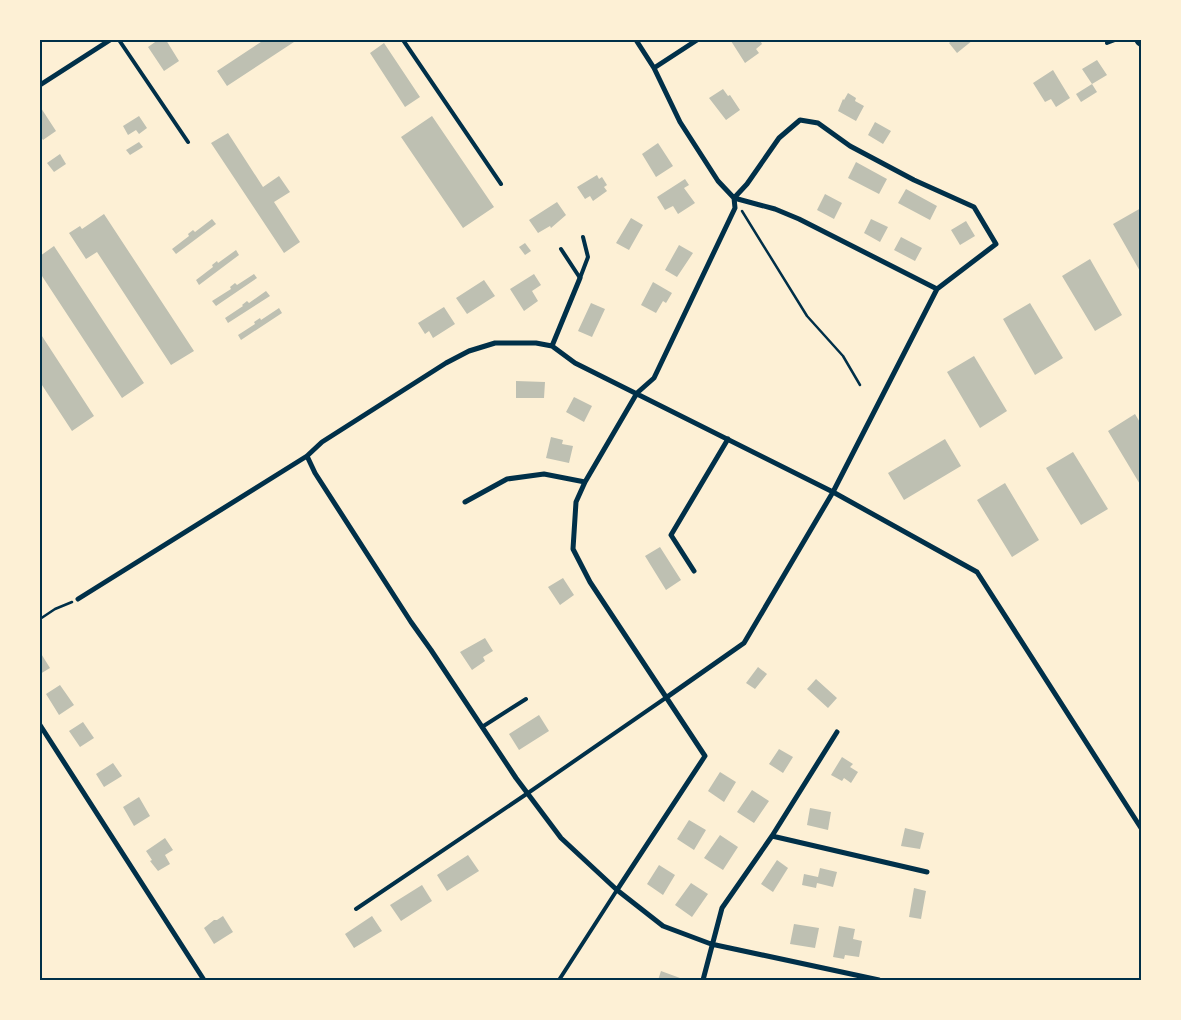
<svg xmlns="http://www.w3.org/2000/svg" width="1181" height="1020" font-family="'Space Grotesk',sans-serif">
	<rect width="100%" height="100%" fill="#fdf0d5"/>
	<path fill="#bec0b2" d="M 158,40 L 166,40 L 179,61 L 164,71 L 148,47 Z
		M 264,40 L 297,40 L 227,86 L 217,71 Z
		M 732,40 L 760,40 L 762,44 L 756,49 L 759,53 L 745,63 L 731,41 Z
		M 952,40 L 973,40 L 957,53 L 949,43 Z
		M 384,43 L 420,97 L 405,107 L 370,53 Z
		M 1097,60 L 1107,75 L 1092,84 L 1097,92 L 1081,102 L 1076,94 L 1092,84 L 1082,69 Z
		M 1053,70 L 1070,98 L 1056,107 L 1051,99 L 1045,102 L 1033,83 Z
		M 723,89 L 728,96 L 730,95 L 740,110 L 726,120 L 709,98 Z
		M 848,93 L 856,98 L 855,101 L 864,106 L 856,121 L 838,111 L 843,99 L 844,100 Z
		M 41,108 L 56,131 L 43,140 L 40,136 Z
		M 139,116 L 147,128 L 139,134 L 136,130 L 128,135 L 123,126 Z
		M 432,116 L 494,207 L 463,228 L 401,137 Z
		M 875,122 L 891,131 L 883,144 L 868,135 Z
		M 228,133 L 263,187 L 279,176 L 290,192 L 274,202 L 300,242 L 284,253 L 211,143 Z
		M 139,142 L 143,147 L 130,155 L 126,150 Z
		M 658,143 L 673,166 L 656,177 L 642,154 Z
		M 60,154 L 66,164 L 54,172 L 47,163 Z
		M 856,162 L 887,179 L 879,194 L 848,178 Z
		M 597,175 L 599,179 L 602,177 L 607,185 L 604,187 L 607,191 L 593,201 L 590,196 L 585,199 L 577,187 Z
		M 685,179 L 689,185 L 684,188 L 695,203 L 678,214 L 673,206 L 665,210 L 657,197 Z
		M 906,189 L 937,206 L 930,220 L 898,203 Z
		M 825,194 L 842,203 L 834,219 L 817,210 Z
		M 557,202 L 566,215 L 551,228 L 550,226 L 538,233 L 529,220 Z
		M 1141,208 L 1141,273 L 1113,224 Z
		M 104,214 L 194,351 L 171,365 L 97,252 L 86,259 L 69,233 L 80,226 L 82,229 Z
		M 631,218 L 643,225 L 629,250 L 616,243 Z
		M 212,219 L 216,224 L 176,254 L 172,249 L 189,236 L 188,234 L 193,230 L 195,232 Z
		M 871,219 L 888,227 L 880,242 L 864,233 Z
		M 966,221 L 975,236 L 960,245 L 951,230 Z
		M 901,237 L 922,248 L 915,261 L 894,250 Z
		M 525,243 L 531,251 L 525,255 L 519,247 Z
		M 679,245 L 693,253 L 677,277 L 665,270 Z
		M 54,246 L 144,383 L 122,398 L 40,273 L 40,256 Z
		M 236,250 L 239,255 L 199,285 L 196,280 L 213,267 L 212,265 L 217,261 L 218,263 Z
		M 1090,259 L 1122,315 L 1095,331 L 1062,276 Z
		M 254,274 L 257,278 L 216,306 L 212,301 L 231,289 L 230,287 L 235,283 L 237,285 Z
		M 534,274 L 541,285 L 532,291 L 538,301 L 524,311 L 510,289 Z
		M 484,280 L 495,296 L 467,314 L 456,298 Z
		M 653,282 L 672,293 L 666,303 L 663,301 L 656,313 L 641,305 Z
		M 266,291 L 270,296 L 228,323 L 225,318 L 243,306 L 242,305 L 247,301 L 249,303 Z
		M 591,303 L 605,309 L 592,337 L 578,331 Z
		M 1030,303 L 1063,358 L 1035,375 L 1003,319 Z
		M 444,307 L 455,324 L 433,338 L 429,331 L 425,334 L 418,323 Z
		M 279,308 L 282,313 L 241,340 L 238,335 L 255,324 L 254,322 L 260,318 L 261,320 Z
		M 40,333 L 94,416 L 72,431 L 40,382 Z
		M 974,356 L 1007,411 L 980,428 L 947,372 Z
		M 516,381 L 545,382 L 544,398 L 516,398 Z
		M 574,397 L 592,406 L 584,422 L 566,412 Z
		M 1135,414 L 1141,424 L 1141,486 L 1108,431 Z
		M 551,437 L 563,440 L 562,444 L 573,446 L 569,463 L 546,458 Z
		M 945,439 L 961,466 L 904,500 L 888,473 Z
		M 1073,452 L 1108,509 L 1081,525 L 1046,468 Z
		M 1005,483 L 1039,540 L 1012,557 L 977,500 Z
		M 660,547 L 681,580 L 666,590 L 645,556 Z
		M 563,578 L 574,595 L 560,605 L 548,587 Z
		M 485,638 L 493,651 L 483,657 L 485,661 L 472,670 L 460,652 Z
		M 40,652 L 50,668 L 40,674 Z
		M 758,667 L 767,674 L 755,689 L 746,683 Z
		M 816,679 L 837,698 L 828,708 L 807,689 Z
		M 60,685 L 74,705 L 59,715 L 46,694 Z
		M 539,715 L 549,731 L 519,750 L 509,734 Z
		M 83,722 L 94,738 L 80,747 L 69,731 Z
		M 779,749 L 793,757 L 783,773 L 769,764 Z
		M 842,757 L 853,764 L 850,767 L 858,772 L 851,783 L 844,778 L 842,781 L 831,775 Z
		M 113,763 L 122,776 L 104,787 L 96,774 Z
		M 720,772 L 736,782 L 724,802 L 708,791 Z
		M 752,790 L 769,801 L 754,823 L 737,812 Z
		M 139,797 L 150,816 L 134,826 L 123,807 Z
		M 810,808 L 831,812 L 828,830 L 807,825 Z
		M 689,820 L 706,830 L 694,850 L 677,839 Z
		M 905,828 L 924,833 L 920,849 L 901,846 Z
		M 720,835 L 738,847 L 723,870 L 704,858 Z
		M 165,838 L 173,850 L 165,855 L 170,864 L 158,871 L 150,861 L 152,860 L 146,851 Z
		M 468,855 L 479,871 L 447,891 L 437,875 Z
		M 777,860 L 788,868 L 773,892 L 761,884 Z
		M 659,865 L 675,875 L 663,895 L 647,884 Z
		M 820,868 L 837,872 L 833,887 L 817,883 L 816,888 L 802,885 L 804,874 L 818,877 Z
		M 691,883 L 708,894 L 692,917 L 675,905 Z
		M 422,885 L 432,901 L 401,921 L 390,905 Z
		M 914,888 L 926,891 L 921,919 L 909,917 Z
		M 223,916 L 233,932 L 214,944 L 204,928 L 214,920 L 217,920 Z
		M 372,916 L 382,931 L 354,948 L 345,934 Z
		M 794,924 L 819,928 L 815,948 L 790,944 Z
		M 839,926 L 855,929 L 853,939 L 862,941 L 859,957 L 845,955 L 844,959 L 833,957 Z
		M 661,971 L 680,978 L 679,980 L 658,980 Z"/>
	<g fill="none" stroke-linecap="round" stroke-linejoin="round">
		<path stroke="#003049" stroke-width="2.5" d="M 742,211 L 807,316 L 843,356 L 860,385
			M 40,619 L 55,609 L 72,602"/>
		<path stroke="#003049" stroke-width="4" d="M 119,40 L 188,142
			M 403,40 L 501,184
			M 1107,43 L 1115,40
			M 561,249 L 580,278 L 588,257 L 583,237
			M 482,727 L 526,699
			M 356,909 L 528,793 L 667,697
			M 559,980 L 617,890"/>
		<path stroke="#003049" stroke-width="5" d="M 636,40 L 654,68 L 680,122 L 718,181 L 734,198 L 775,209 L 799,219 L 937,289
			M 654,68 L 697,40
			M 40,85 L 110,40
			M 552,346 L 580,278
			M 307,456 L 315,473 L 411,622 L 431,650 L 516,778 L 561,838 L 617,890 L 663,926 L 711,944 L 879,980
			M 465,502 L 507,479 L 544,474 L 585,482
			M 694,571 L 671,535 L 728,439
			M 78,599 L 307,456 L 322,442 L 446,363 L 469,351 L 495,343 L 536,343 L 552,346 L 575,363 L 833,492 L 977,572 L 1141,828
			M 667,697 L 744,643 L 833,492 L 937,289 L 996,244 L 974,207 L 914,180 L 850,146 L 818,123 L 800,120 L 779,138 L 747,184 L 734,198
			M 40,725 L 204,980
			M 772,836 L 927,872
			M 617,890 L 705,756 L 590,582 L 573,549 L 576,502 L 585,482 L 637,393 L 654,378 L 735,208 L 734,198
			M 703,980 L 722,908 L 772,836 L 837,732"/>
		<path stroke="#003049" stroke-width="11" d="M 1140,40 L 1141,41"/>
	</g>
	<rect width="1181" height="1020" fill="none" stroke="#fdf0d5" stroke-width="82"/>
	<rect x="41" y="41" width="1099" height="938" fill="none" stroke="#003049" stroke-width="2"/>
</svg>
